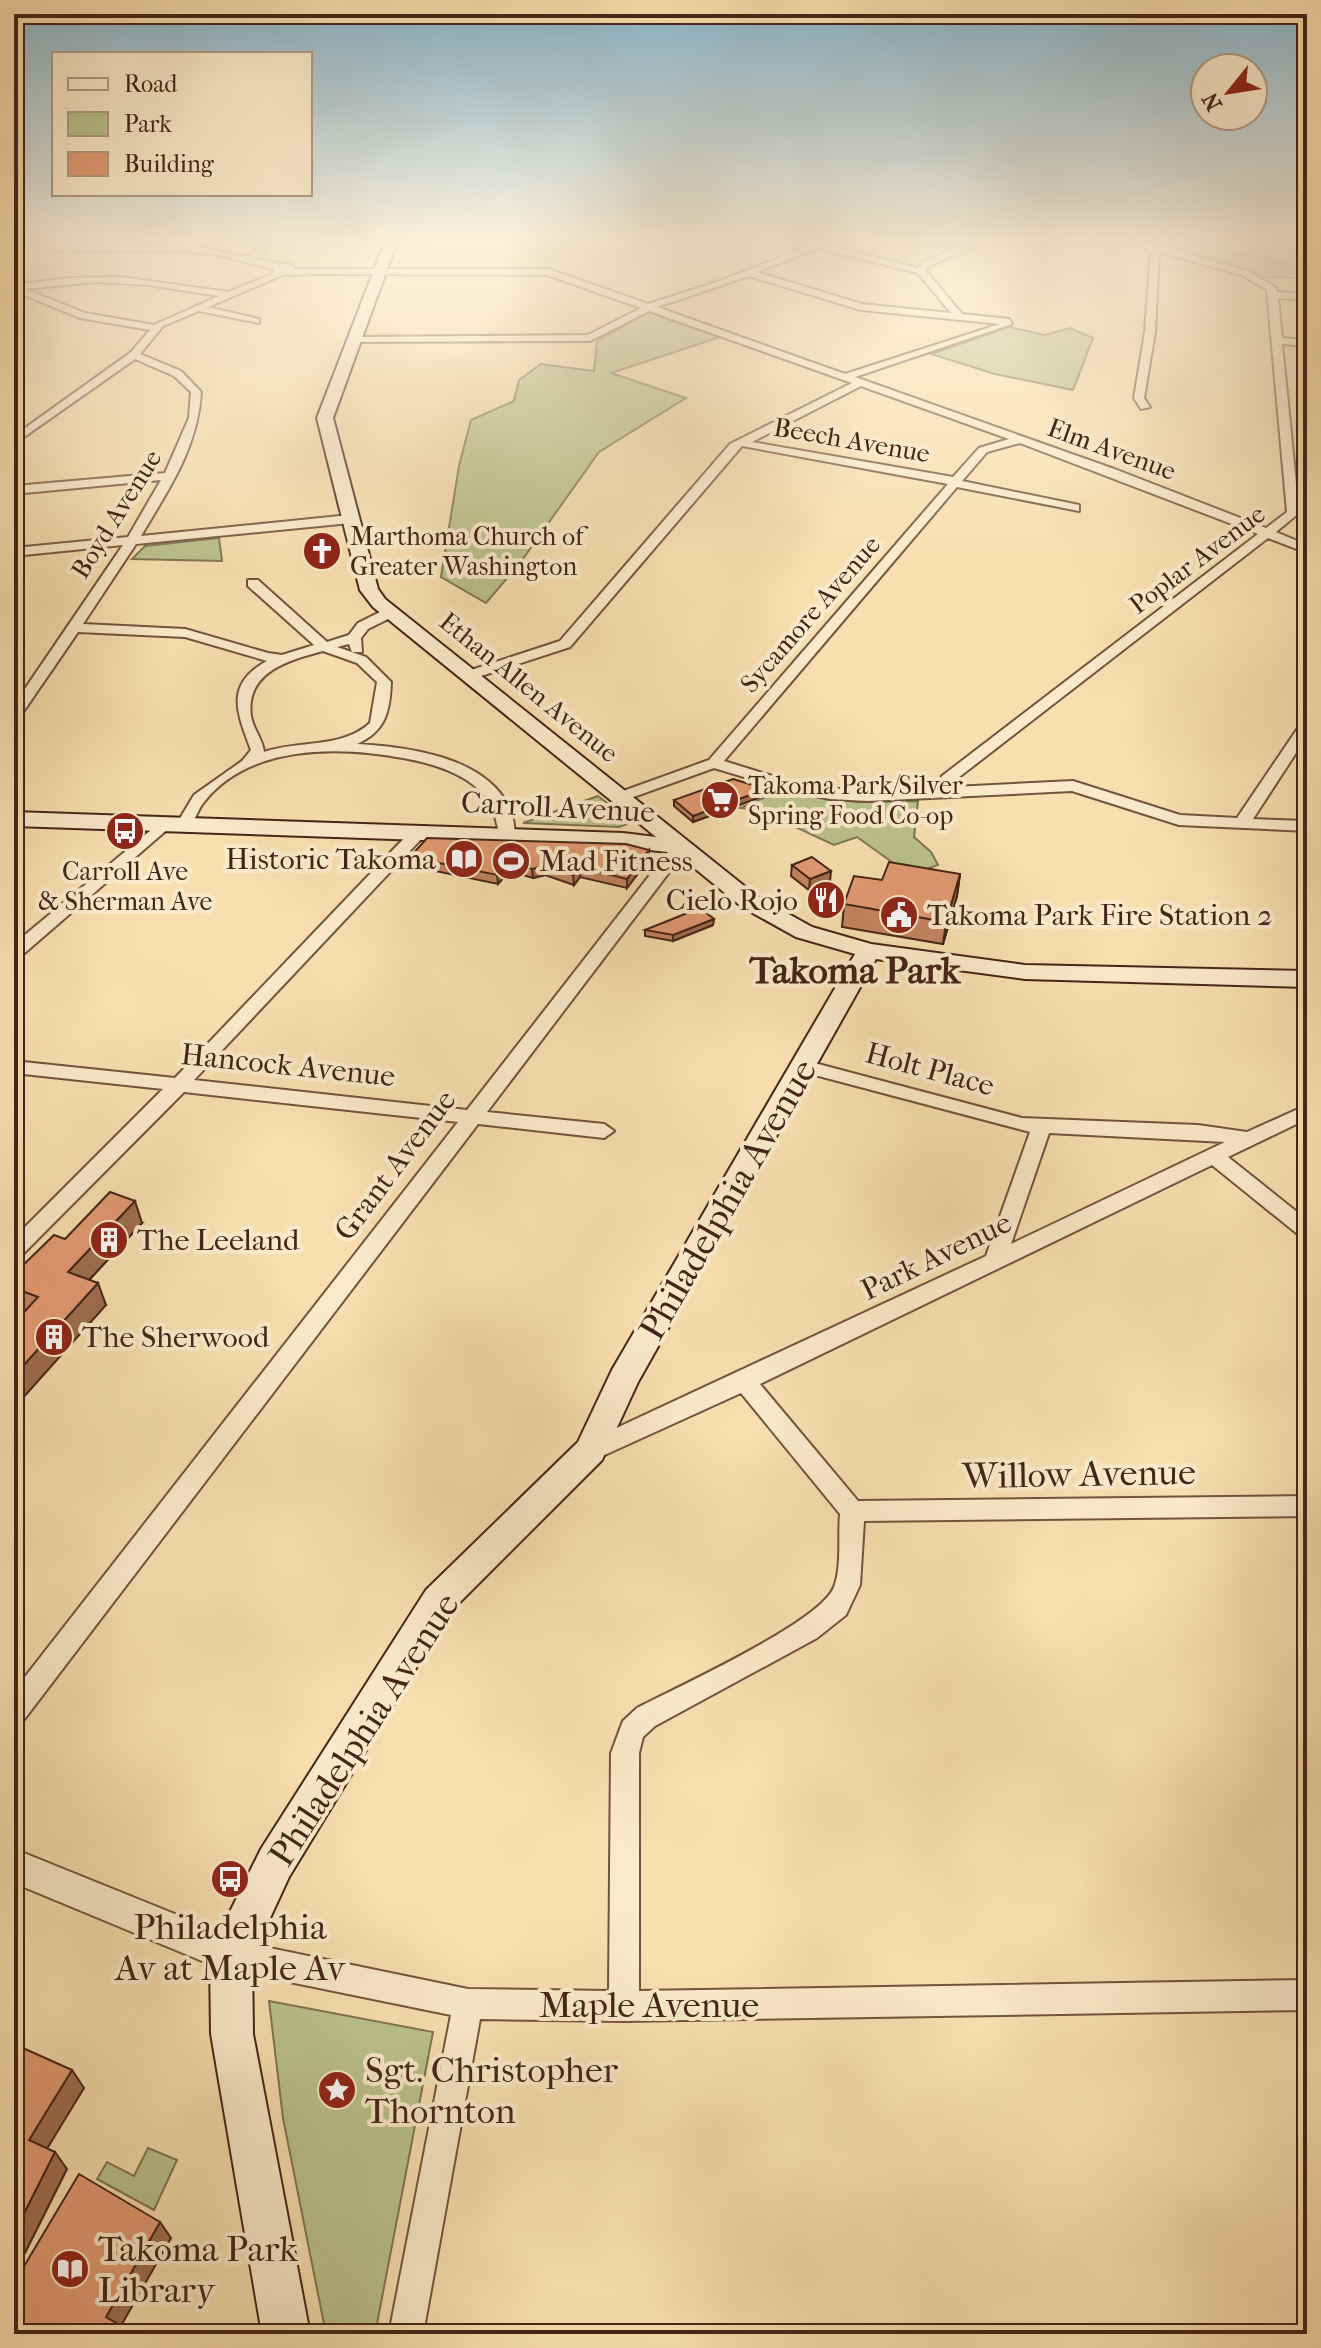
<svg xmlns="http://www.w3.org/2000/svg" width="1321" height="2348" font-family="'IM FELL French Canon',serif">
	<rect width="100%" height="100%" fill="#f8dfaf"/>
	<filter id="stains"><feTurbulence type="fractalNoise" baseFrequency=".0025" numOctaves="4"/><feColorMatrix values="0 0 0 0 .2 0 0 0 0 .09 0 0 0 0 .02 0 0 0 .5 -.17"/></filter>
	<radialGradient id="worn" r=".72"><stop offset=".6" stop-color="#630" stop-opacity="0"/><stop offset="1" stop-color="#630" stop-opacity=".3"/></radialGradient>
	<path fill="#bac28c" stroke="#807352" stroke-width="2" d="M 1307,239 L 1307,278 L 1262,277 L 1231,265 L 1130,240 Z
		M 649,312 L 720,337 L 611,373 L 686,398 L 599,452 L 520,563 L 486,603 L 441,577 L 459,466 L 471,420 L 514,401 L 519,380 L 541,364 L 594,371 L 597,341 Z
		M 1009,327 L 1045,335 L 1070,328 L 1093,338 L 1073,390 L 995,374 L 931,354 Z
		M 219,538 L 222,561 L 132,559 L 145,546 Z
		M 782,790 L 857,802 L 918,801 L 914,837 L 931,852 L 938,865 L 910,875 L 857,837 L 834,845 L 759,810 L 740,808 Z
		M 598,796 L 627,819 L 627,824 L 619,827 L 523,823 Z
		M 269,2001 L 433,2032 L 375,2334 L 326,2334 L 283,2118 Z
		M 148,2148 L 177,2160 L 154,2210 L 97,2179 L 107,2162 L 134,2176 Z"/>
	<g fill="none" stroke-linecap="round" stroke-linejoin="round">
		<path stroke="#7a8070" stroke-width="3" d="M 1171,239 L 1289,265"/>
		<g stroke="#72533d" stroke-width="4">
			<path id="minor" d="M 261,239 L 270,239 L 260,257 L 253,259 L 291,265 L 295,269 L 548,269 L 648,304 L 717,282 L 809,246 L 789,239 L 817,242 L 837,239 L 826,245 L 918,268 L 921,263 L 976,239 L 988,239 L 928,267 L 926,271 L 962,314 L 1009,319 L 1012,324 L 855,377 L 1117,470 L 1266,528 L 1287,512 L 1267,290 L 1242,275 L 1159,252 L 1155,332 L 1144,398 L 1150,407 L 1141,409 L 1134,398 L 1145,332 L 1151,250 L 1118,239 L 1134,239 L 1248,271 L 1275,287 L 1277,292 L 1307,294 L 1307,300 L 1278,298 L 1282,338 L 1307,340 L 1307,346 L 1282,344 L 1299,513 L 1276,532 L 1307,545 L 1307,553 L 1268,538 L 954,781 L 953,787 L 1073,781 L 1180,815 L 1237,818 L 1302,722 L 1307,721 L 1307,736 L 1253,819 L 1307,821 L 1307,831 L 1179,825 L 1072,791 L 868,801 L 830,799 L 791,791 L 714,768 L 625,800 L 615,800 L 615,794 L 709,760 L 948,484 L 742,446 L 570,647 L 475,678 L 465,678 L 465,672 L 560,641 L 730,444 L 852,383 L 649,311 L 590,341 L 355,342 L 352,337 L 588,335 L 641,308 L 547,275 L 316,274 L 283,275 L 208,307 L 259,319 L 259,323 L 199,311 L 163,326 L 140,354 L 181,371 L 201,392 C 198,448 168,490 141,536 L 350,515 L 356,519 L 350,523 L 136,544 L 83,624 L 185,629 L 268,653 L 282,655 L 314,645 L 248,586 L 248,580 L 258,580 L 327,642 L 349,635 L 358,623 L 386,609 L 396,609 L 396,615 L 368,629 L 361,638 L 362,652 L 352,652 L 349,644 L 337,647 L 366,657 L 391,682 C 390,711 386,731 357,744 C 408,747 490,757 511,812 C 514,820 514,829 516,837 L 514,840 L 502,840 C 495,825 497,809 485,796 C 466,773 431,763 403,758 C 339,746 250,744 204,802 C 198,809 195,820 190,828 L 178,828 L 176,825 L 194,795 L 242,761 L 251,750 C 238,714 223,685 267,661 L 185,637 L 78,632 L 19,718 L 14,719 L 14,705 L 123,545 L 14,556 L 14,548 L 128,537 L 161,480 L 14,494 L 14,486 L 165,473 L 189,418 L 191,392 L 174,376 L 135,359 L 14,444 L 14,436 L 130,353 L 150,330 L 80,318 L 14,291 L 14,285 L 69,278 L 121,277 L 228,292 L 272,274 L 274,269 L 218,255 L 183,251 L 14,250 L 14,244 L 159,245 L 207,248 L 244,257 L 254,253 ZM 818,248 L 918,273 L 951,313 L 862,304 L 757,272 ZM 749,276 L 861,310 L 1000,324 L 845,374 L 657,307 ZM 95,282 L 148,285 L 219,296 L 154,325 L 85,313 L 25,289 ZM 861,386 L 1009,439 L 979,448 L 953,477 L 752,442 ZM 1020,443 L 1258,534 L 942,776 L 937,788 L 830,789 L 798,784 L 724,761 L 957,487 L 1079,511 L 1079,505 L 962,481 L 987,452 ZM 323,651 L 357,663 L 377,682 L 370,723 C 342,749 298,740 264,752 C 263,740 253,729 251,716 C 245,672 289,660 323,651 Z
				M 632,239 L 705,239 L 701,242 Z
				M 163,820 L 169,822 L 169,828 L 20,957 L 14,958 L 14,944 Z
				M 418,828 L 424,830 L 424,836 L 194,1080 L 467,1110 L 674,844 L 680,842 L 688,847 L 686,850 L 487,1112 L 604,1124 L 614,1131 L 604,1138 L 478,1124 L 23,1721 L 14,1724 L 14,1691 L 458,1122 L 184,1092 L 21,1256 L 14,1259 L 14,1238 L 163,1089 L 14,1073 L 14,1061 L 175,1078 L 412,830 Z
				M 803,1060 L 1022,1118 L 1198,1125 L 1247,1132 L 1307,1105 L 1307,1119 L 1228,1157 L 1307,1220 L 1307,1238 L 1300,1236 L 1212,1165 L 760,1384 L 858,1501 L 1307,1496 L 1307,1516 L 864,1521 L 860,1585 L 846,1615 L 817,1638 L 655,1726 L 643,1737 L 639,1753 L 639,1991 L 1307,1980 L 1307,2010 L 624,2021 L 480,2019 L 423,2334 L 389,2334 L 451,2015 L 231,1970 L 221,1965 L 216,1955 L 221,1945 L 231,1940 L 468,1989 L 609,1991 L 611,1753 L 623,1721 L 637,1708 C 675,1688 821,1622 834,1587 C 842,1567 838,1536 840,1514 L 741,1393 L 598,1458 L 590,1460 L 582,1458 L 578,1451 L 582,1444 L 986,1256 L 1030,1132 L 796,1070 L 794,1066 ZM 1049,1133 L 1225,1142 L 1011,1244 Z"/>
		</g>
		<g stroke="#72533d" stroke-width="4">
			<path id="tertiary" d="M 14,1849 L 244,1942 L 249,1955 L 244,1968 L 231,1973 L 14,1883 Z"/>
		</g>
		<g stroke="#452417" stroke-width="4">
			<path id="secondary" d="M 386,239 L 398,239 L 333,418 L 378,589 L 385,599 L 758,897 L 812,927 L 871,944 L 1025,965 L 1307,971 L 1307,987 L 1025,979 L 876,959 L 638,1382 L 602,1460 L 450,1612 L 289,1877 L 252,1957 L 253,2034 L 310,2334 L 262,2334 L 211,2034 L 210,1955 L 216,1940 L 261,1849 L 426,1590 L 578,1442 L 612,1370 L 855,954 L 796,937 L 742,907 L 676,853 L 623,847 L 14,826 L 14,812 L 623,833 L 656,837 L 373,607 L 360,590 L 317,418 Z"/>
		</g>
		<use href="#minor" fill="#faeacb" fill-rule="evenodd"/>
		<use href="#tertiary" fill="#faeacb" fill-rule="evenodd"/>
		<use href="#secondary" fill="#faeacb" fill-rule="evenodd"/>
	</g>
	<path fill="#c38462" stroke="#452417" stroke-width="2" d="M 766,795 L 693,822 L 674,806 L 674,800 Z
		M 410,857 L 649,859 L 627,888 L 580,877 L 574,885 L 545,875 L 533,878 L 509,871 L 498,884 L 411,866 Z
		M 792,865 L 830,882 L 809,890 L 791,876 Z
		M 960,874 L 957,896 L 943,944 L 842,927 L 844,904 L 882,880 Z
		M 713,925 L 673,941 L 645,936 L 645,930 Z
		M 142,1223 L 89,1280 L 106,1305 L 25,1311 L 14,1307 L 14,1274 L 65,1239 Z"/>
	<path fill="#9f6c50" stroke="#452417" stroke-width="2" d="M 766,789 L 766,795 L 693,822 L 693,816 Z
		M 649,850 L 649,859 L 627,888 L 627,879 Z
		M 508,862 L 509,871 L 498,884 L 497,875 Z
		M 544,866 L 545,875 L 533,878 L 532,869 Z
		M 580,867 L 580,877 L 574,885 L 573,875 Z
		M 831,871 L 830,882 L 809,890 L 810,879 Z
		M 960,874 L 957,896 L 943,944 L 946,922 Z
		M 714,919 L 713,925 L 673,941 L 673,935 Z
		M 135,1201 L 142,1223 L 76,1294 L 68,1272 Z
		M 98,1283 L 106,1305 L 14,1408 L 14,1376 Z
		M 72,2070 L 84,2088 L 42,2157 L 29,2140 Z
		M 55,2152 L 67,2169 L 14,2275 L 14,2233 Z
		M 160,2222 L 171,2238 L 118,2331 L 106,2317 Z"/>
	<path fill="#e39a72" stroke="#452417" stroke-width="2" d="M 733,779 L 766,789 L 693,816 L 674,800 Z
		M 427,838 L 626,844 L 649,850 L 627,879 L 580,867 L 573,875 L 544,866 L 532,869 L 508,862 L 497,875 L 410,857 Z
		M 812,857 L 831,871 L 810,879 L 792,865 Z
		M 889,862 L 960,874 L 946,922 L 844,904 L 854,876 L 882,880 Z
		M 700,908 L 714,919 L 673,935 L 645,930 Z
		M 110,1192 L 135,1201 L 68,1272 L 98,1283 L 14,1376 L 14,1323 L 38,1297 L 14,1288 L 14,1274 L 54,1235 L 65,1239 Z
		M 14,2044 L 72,2070 L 29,2140 L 55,2152 L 14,2233 Z
		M 79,2174 L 160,2222 L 106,2317 L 136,2334 L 14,2334 L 14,2283 Z"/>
	<linearGradient id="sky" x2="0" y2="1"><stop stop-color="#8ab8d0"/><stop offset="0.42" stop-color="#fcf1db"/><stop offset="1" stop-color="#fcf1db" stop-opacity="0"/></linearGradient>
	<rect width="1321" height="568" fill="url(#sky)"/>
	<defs>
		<g id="church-disc" transform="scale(2)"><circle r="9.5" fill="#8f2418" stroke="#faeacb"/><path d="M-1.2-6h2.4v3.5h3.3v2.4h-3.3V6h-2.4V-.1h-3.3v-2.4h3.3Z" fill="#fff"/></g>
		<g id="supermarket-disc" transform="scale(2)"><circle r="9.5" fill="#8f2418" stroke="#faeacb"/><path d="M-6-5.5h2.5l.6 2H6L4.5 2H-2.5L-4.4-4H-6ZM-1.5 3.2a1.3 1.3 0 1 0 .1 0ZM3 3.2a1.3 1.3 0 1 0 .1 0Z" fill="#fff"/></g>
		<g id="bus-disc" transform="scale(2)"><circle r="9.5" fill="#8f2418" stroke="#faeacb"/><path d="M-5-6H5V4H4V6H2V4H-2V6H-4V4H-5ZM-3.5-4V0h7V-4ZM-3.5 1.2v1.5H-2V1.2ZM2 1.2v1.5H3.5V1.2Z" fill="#fff"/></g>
		<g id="library-disc" transform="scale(2)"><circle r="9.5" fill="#8f2418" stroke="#faeacb"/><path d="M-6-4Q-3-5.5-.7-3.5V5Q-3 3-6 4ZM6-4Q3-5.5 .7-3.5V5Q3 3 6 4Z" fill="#fff"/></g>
		<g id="stadium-disc" transform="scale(2)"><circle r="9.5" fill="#8f2418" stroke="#faeacb"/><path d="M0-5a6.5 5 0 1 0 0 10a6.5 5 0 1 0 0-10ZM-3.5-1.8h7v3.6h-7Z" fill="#fff"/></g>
		<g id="restaurant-disc" transform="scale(2)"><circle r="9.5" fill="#8f2418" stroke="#faeacb"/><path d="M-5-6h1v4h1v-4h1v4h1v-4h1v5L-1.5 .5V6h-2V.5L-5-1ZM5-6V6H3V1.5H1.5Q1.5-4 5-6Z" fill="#fff"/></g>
		<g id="civic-disc" transform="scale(2)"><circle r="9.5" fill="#8f2418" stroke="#faeacb"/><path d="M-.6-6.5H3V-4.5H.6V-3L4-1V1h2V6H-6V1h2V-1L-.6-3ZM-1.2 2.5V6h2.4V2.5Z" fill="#fff"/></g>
		<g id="building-disc" transform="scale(2)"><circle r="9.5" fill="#8f2418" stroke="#faeacb"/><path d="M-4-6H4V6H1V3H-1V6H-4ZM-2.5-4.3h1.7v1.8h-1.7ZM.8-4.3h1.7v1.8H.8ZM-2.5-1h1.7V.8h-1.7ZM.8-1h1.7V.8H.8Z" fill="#fff"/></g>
		<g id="sight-disc" transform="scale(2)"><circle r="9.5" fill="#8f2418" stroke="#faeacb"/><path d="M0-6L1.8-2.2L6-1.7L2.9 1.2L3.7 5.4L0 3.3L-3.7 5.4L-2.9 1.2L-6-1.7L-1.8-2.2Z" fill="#fff"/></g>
	</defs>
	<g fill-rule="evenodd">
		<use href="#church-disc" x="322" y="551"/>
		<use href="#supermarket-disc" x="720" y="800"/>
		<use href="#bus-disc" x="125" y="831"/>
		<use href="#library-disc" x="464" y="859"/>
		<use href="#stadium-disc" x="511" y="861"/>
		<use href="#restaurant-disc" x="826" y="900"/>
		<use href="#civic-disc" x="899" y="915"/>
		<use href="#building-disc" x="109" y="1240"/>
		<use href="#building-disc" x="54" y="1337"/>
		<use href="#bus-disc" x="230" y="1879"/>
		<use href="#sight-disc" x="337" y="2090"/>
		<use href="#library-disc" x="70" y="2269"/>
	</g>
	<g text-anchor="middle" stroke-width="8" stroke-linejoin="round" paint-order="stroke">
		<g font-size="26" fill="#452417" stroke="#faeacb">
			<text transform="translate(852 440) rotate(10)" y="9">Beech Avenue</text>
			<text transform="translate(1112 449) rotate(20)" y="9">Elm Avenue</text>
			<text transform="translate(116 514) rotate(-58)" y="9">Boyd Avenue</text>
			<text transform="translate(1197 559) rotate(-37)" y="9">Poplar Avenue</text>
			<text transform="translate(810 614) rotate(-49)" y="9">Sycamore Avenue</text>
			<text transform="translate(529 687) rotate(39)" y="9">Ethan Allen Avenue</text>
		</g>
		<g font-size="26" fill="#452417" stroke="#faeacb" text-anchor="start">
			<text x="350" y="545">Marthoma Church of<tspan x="350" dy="30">Greater Washington</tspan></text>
			<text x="748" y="794">Takoma Park/Silver<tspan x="748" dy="30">Spring Food Co-op</tspan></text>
			<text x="125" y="880" text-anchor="middle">Carroll Ave<tspan x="125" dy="30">&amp; Sherman Ave</tspan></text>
		</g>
		<g font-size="30" fill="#452417" stroke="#faeacb">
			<text transform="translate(558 807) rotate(3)" y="10">Carroll Avenue</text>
			<text transform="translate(288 1065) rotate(6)" y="10">Hancock Avenue</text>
			<text transform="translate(930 1069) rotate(15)" y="10">Holt Place</text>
			<text transform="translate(395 1165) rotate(-53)" y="10">Grant Avenue</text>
			<text transform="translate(936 1256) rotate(-26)" y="10">Park Avenue</text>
		</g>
		<g font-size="30" fill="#452417" stroke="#faeacb" text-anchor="start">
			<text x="436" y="869" text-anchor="end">Historic Takoma</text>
			<text x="539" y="871">Mad Fitness</text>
			<text x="798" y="910" text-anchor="end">Cielo Rojo</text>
			<text x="927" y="925">Takoma Park Fire Station 2</text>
			<text x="137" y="1250">The Leeland</text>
			<text x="82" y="1347">The Sherwood</text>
		</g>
		<g font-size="36" fill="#452417" stroke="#faeacb">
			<text transform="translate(727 1199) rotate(-60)" y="13">Philadelphia Avenue</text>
			<text transform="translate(1079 1473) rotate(-1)" y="13">Willow Avenue</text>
			<text transform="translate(363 1729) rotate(-57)" y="13">Philadelphia Avenue</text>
			<text x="649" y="2017">Maple Avenue</text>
		</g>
		<g font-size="36" fill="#452417" stroke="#faeacb" text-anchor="start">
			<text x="230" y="1939" text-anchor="middle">Philadelphia<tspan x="230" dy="41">Av at Maple Av</tspan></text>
			<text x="365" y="2082">Sgt. Christopher<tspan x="365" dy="41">Thornton</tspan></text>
			<text x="98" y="2261">Takoma Park<tspan x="98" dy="41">Library</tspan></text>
		</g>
		<g font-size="38" font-weight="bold" fill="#452417" stroke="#faeacb">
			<text x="855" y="983">Takoma Park</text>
		</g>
	</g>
	<rect width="1321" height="2348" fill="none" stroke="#f8dfaf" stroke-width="48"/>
	<rect x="16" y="16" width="1289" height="2316" fill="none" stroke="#452417" stroke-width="4"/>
	<rect x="24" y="24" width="1273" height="2300" fill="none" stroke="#452417" stroke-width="2"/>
	<rect x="52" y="52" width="260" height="144" fill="#faeacb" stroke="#b29b83" stroke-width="2"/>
	<rect x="68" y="78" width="40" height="12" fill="#faeacb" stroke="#b29b83" stroke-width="2"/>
	<text x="124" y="92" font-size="24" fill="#452417">Road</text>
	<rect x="68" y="112" width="40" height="24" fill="#bac28c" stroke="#b29b83" stroke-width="2"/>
	<text x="124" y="132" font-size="24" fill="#452417">Park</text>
	<rect x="68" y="152" width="40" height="24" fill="#e39a72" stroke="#b29b83" stroke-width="2"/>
	<text x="124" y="172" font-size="24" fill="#452417">Building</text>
	<g transform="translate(1229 92) rotate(240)"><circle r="38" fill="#faeacb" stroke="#b29b83" stroke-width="2"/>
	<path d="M0-6L14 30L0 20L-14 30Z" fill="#8f2418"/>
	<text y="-12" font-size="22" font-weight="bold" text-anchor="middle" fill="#452417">N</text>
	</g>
	<rect width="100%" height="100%" filter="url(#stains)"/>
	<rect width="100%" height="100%" fill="url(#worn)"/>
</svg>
